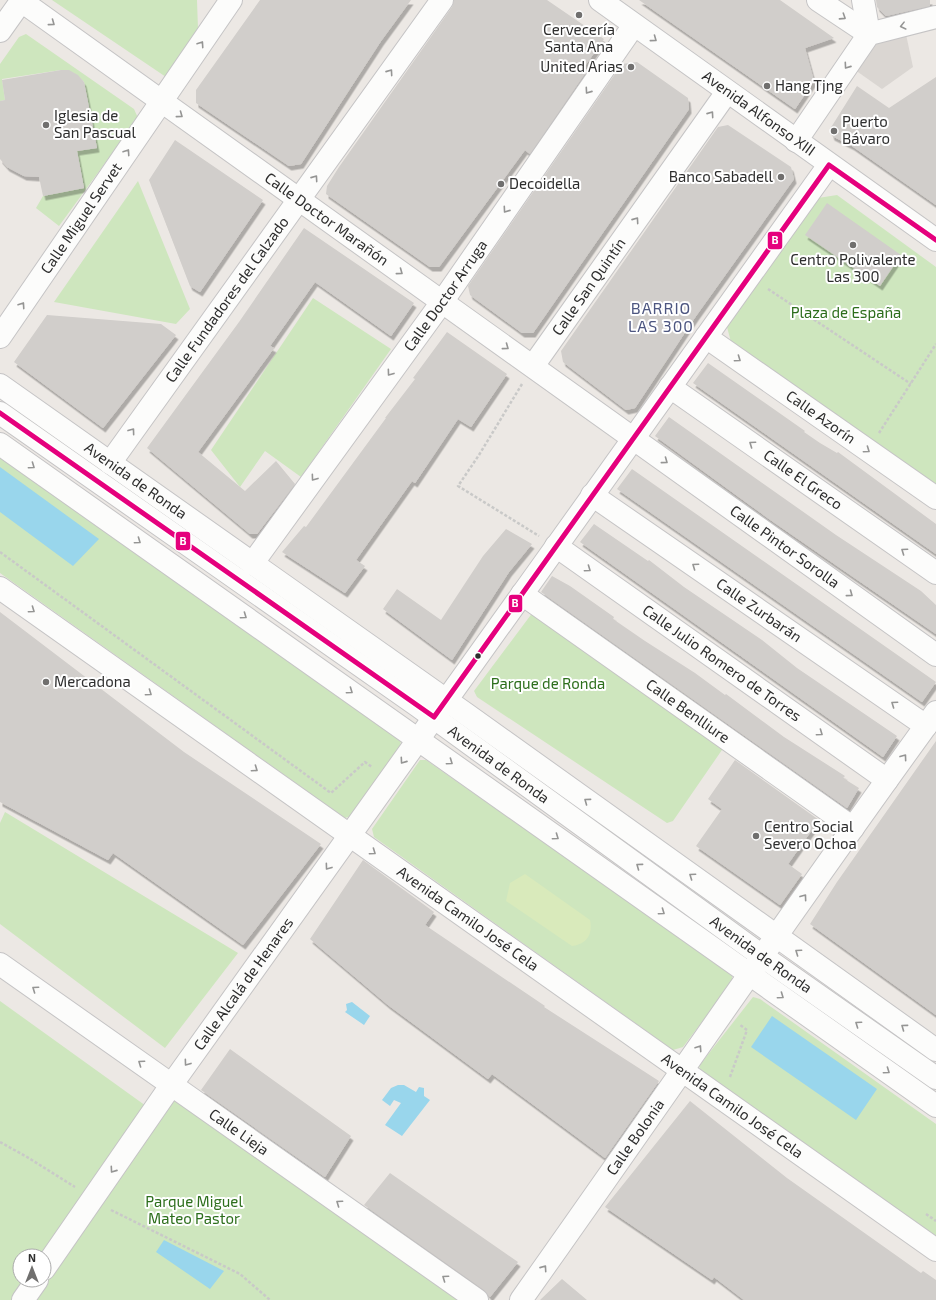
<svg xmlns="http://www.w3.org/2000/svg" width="936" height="1300" font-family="'Exo 2',sans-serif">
	<defs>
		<filter id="shadow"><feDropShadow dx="2.5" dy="4.5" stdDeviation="0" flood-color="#0004"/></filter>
	</defs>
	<rect width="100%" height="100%" fill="#ece8e4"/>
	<path fill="#cee6be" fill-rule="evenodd" d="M 52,0 L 197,0 L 198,29 L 166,77 Z
		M 26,34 L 134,109 L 138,118 L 59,226 L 36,208 L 43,196 L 84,188 L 77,151 L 97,148 L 84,82 C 77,74 71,70 61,70 L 2,79 L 5,100 L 0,101 L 0,64 L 19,37 Z
		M 138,181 L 190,309 L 176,324 L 54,302 Z
		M 837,195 L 936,267 L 936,488 L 731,342 L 727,327 L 818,198 Z
		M 313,298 L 391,349 L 301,477 L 265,451 L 240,487 L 211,450 Z
		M 0,455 L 401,740 L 400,746 L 351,816 L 345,818 L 0,573 Z
		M 533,612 L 724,747 L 673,821 L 667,823 L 477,697 L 474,691 Z
		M 420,760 L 426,760 L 732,974 L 732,982 L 683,1047 L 673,1050 L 374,837 L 372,829 Z
		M 5,812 L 238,953 L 165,1048 L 0,924 L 0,823 Z
		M 753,997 L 760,999 L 936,1124 L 936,1238 L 701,1071 L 699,1066 Z
		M 0,1001 L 153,1111 L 172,1084 L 477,1300 L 0,1300 ZM 20,1256 L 44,1256 L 44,1280 L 20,1280 Z"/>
	<path fill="#d9eabb" d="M 525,874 L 590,920 C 593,934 587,944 572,946 L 506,901 L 510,883 Z"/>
	<path fill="#dad6d2" d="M 904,25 L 913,67 L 882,89 L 848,65 L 869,34 Z"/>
	<path fill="#99d6ec" d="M 0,467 L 99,539 L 73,566 L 0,512 Z
		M 352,1002 L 370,1016 L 364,1025 L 345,1012 L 347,1010 L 346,1004 Z
		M 772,1016 L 877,1089 L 856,1120 L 751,1047 Z
		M 398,1085 L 404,1085 L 416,1092 L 419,1087 L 424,1088 L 424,1096 L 430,1100 L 402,1136 L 385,1125 L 401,1103 L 394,1100 L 390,1106 L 382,1100 L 391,1088 Z
		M 164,1240 L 224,1271 L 210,1289 L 156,1252 Z"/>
	<path fill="#d1cecb" filter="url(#shadow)" d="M 260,0 L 411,0 L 381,41 L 301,164 L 289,166 L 196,103 L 196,90 Z
		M 454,0 L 547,0 L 604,39 L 582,70 L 588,69 L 530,154 L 525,150 L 439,267 L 430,267 L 326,194 L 327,186 L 339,167 L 452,7 Z
		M 639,0 L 780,0 L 834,38 L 805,48 L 814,81 L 795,109 Z
		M 876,0 L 930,0 L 930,6 L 886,16 L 877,7 Z
		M 637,62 L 688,98 L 689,109 L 533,333 L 522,333 L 470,295 L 468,286 L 622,64 Z
		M 61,70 L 69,70 L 78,75 L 84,82 L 97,148 L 77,151 L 84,188 L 43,196 L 39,177 L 24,176 L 7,167 L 0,159 L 0,101 L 5,100 L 2,80 Z
		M 936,77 L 936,205 L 852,146 L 832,136 L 830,129 L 857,86 L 889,108 Z
		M 728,125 L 791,167 L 794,179 L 696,316 L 635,408 L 626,410 L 563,362 L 561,351 L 718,127 Z
		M 175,140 L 263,200 L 200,292 L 190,286 L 149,180 Z
		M 827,203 L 901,255 L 880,286 L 805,235 Z
		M 304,228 L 414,303 L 391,336 L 315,282 L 270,346 L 274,348 L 198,452 L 245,491 L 276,461 L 295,484 L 257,534 L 250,534 L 147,448 L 239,322 Z
		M 47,315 L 161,324 L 176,335 L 103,428 L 14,362 Z
		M 447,332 L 507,374 L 471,427 L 458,419 L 415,483 L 412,481 L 356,560 L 365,566 L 345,593 L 282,552 L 304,526 L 306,527 L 386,418 L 385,418 L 415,379 L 413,378 Z
		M 708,363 L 805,431 L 804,432 L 820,443 L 837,453 L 838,452 L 936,524 L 936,554 L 693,383 Z
		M 669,417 L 836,535 L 921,591 L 936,605 L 936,634 L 769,519 L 655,436 Z
		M 632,469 L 936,682 L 922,702 L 617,489 Z
		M 594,524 L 648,561 L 649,560 L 684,587 L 762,640 L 797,668 L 897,736 L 883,757 L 580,542 Z
		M 506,529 L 532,544 L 509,572 L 452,660 L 383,609 L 397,589 L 441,620 L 483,556 Z
		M 552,576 L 570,586 L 614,617 L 613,619 L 645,641 L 695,673 L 725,695 L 726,694 L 784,737 L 845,776 L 843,778 L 859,788 L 847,808 L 541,592 Z
		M 0,612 L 184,752 L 321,844 L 243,945 L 113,853 L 108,860 L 0,802 Z
		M 936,741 L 936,1015 L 810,924 L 837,882 Z
		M 735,760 L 819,820 L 788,864 L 802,874 L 780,905 L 696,846 L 722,809 L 708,799 Z
		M 363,860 L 434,912 L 425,925 L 545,1006 L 544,1007 L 659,1081 L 605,1158 L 492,1074 L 488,1079 L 388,1005 L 310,939 Z
		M 230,1049 L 351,1136 L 325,1177 L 201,1090 Z
		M 690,1101 L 787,1178 L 921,1273 L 923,1271 L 936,1280 L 936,1300 L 744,1300 L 714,1277 L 712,1280 L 605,1207 Z
		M 390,1173 L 518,1262 L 490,1297 L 484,1290 L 364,1205 Z
		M 562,1279 L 587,1300 L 540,1300 Z"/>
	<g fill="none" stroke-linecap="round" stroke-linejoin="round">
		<g stroke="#c5c4c5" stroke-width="24">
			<g id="minor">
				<path id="s1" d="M 20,0 L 936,655"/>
				<path id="s2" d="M 600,0 L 936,240"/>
				<path d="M 818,0 L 869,34"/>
				<path d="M 863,0 L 869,34"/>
				<path d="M 0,31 L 22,0"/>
				<path d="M 796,141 L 869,34 L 936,17"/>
				<path id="s3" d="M 0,337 L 231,0"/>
				<path id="s4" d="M 706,337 L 936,498"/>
				<path id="s5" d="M 533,366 L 727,92"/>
				<path id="s6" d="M 0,385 L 466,714 L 936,1050"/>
				<path id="s7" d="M 670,387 L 936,573"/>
				<path id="s8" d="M 0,413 L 418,706 L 762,956 L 936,1078"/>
				<path d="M 0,444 L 936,1106"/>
				<path id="s9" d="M 110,463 L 442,0"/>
				<path id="s10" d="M 592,495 L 926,726"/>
				<path id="s11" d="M 556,546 L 887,780"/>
				<path id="s12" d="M 252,564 L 442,302 L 634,25"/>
				<path id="s13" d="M 0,588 L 936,1250"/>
				<path id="s14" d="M 522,594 L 853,828"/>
				<path id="s15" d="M 0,964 L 477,1300"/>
				<path id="s16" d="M 44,1269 L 172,1084 L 829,165"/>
				<path d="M 23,1300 L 37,1280"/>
				<path id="s17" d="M 521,1300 C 660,1104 795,906 936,712"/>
			</g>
		</g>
		<path stroke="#c9c9c8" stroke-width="2.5" stroke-dasharray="3 2" stroke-linecap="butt" d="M 768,289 L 911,384
			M 522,384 L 479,455 L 458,486 L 539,536
			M 879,433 L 936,344
			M 0,552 L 331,793 L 365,762 L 372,767
			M 730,1077 L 747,1030 L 740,1025
			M 0,1142 L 27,1157 L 75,1187
			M 111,1210 L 240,1274 L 270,1300
			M 926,1214 L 936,1221"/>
		<use href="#minor" stroke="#fcfcfb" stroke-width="22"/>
		<g stroke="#fff" stroke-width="8">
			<path id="bus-1" d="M 0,413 L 434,717 L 829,165 L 936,240"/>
		</g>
		<use href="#bus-1" stroke="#e5007d" stroke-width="5"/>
	</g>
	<defs><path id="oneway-chevron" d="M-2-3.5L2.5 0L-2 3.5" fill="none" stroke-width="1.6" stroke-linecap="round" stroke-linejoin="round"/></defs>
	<g stroke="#959594">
		<use href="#oneway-chevron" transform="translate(843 17) rotate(33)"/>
		<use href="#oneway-chevron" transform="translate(52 23) rotate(36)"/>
		<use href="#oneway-chevron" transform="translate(903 26) rotate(166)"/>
		<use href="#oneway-chevron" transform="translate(654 39) rotate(36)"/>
		<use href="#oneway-chevron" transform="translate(201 44) rotate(-56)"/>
		<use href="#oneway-chevron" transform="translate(847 66) rotate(125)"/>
		<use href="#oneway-chevron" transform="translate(390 72) rotate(-55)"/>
		<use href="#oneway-chevron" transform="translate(588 91) rotate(125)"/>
		<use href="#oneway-chevron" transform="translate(711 114) rotate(-55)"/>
		<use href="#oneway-chevron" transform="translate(180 115) rotate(36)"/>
		<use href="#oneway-chevron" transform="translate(127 152) rotate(-56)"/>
		<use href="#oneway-chevron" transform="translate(315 178) rotate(-55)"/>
		<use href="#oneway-chevron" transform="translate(506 210) rotate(125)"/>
		<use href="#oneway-chevron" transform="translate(636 220) rotate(-55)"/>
		<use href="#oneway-chevron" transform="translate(400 272) rotate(36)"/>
		<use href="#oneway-chevron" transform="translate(22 305) rotate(-56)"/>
		<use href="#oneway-chevron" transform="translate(506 347) rotate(36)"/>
		<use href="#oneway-chevron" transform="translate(738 359) rotate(35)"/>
		<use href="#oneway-chevron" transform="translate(390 373) rotate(126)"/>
		<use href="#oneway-chevron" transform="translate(132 431) rotate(-54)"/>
		<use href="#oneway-chevron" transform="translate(752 444) rotate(-145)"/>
		<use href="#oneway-chevron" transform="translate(867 450) rotate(35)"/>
		<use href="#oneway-chevron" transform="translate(665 461) rotate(36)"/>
		<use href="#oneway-chevron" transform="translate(32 466) rotate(35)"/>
		<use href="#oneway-chevron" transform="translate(314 478) rotate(126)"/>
		<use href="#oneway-chevron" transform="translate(138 541) rotate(35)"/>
		<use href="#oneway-chevron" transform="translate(904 551) rotate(-145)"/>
		<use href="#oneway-chevron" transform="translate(695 566) rotate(-145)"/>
		<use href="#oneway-chevron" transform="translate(588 569) rotate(35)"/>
		<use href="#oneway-chevron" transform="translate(850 594) rotate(36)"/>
		<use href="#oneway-chevron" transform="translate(32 610) rotate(35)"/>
		<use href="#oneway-chevron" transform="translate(244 616) rotate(35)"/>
		<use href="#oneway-chevron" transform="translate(350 691) rotate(35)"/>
		<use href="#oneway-chevron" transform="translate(149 693) rotate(35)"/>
		<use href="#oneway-chevron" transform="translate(894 704) rotate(-145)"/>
		<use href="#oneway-chevron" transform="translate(820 733) rotate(35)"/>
		<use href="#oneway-chevron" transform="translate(904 757) rotate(-54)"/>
		<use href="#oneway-chevron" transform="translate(403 761) rotate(125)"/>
		<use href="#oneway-chevron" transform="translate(450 762) rotate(35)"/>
		<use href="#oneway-chevron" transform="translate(255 769) rotate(35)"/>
		<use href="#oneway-chevron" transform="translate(587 801) rotate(-144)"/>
		<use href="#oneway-chevron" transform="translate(556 837) rotate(35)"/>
		<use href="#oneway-chevron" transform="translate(373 852) rotate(35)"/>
		<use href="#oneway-chevron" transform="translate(639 866) rotate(-144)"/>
		<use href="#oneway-chevron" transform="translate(328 867) rotate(126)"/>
		<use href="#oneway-chevron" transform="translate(692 876) rotate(-145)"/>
		<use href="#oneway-chevron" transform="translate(804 897) rotate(-54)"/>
		<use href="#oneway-chevron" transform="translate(662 912) rotate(35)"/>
		<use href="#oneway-chevron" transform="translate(798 952) rotate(-145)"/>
		<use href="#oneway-chevron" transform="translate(35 989) rotate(-145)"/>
		<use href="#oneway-chevron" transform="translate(781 996) rotate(35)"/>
		<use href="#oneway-chevron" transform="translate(858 1024) rotate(-145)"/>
		<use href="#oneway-chevron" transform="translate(904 1027) rotate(-144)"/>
		<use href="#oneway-chevron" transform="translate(699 1048) rotate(-56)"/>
		<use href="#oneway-chevron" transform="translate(141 1063) rotate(-145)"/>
		<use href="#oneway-chevron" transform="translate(187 1063) rotate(126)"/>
		<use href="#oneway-chevron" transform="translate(887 1071) rotate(35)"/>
		<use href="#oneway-chevron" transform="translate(113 1170) rotate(125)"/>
		<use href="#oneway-chevron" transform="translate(339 1203) rotate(-145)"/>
		<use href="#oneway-chevron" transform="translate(544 1268) rotate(-55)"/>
		<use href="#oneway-chevron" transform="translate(445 1278) rotate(-145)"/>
	</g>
	<g fill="#706f6e" stroke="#fff" stroke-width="1.5">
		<circle cx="579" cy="15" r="4"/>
		<circle cx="631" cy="67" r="4"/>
		<circle cx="767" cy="86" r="4"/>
		<circle cx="46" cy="125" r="4"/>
		<circle cx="834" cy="131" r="4"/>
		<circle cx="781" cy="177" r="4"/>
		<circle cx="501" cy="184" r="4"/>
		<circle cx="853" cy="245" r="4"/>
		<circle cx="46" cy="682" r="4"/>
		<circle cx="756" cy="836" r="4"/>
	</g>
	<circle fill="#2e2e2e" stroke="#fff" stroke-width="1.5" cx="478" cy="656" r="3.5"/>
	<g text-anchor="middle" stroke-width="4" stroke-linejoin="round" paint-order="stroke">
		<g font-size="15" fill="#2e2e2e" stroke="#fff" text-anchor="start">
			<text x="579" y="35" text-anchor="middle">Cervecería<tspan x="579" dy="17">Santa Ana</tspan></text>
			<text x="623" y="72" text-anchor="end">United Arias</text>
			<text x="775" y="91">Hang Tjng</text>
			<text x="54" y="121">Iglesia de<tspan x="54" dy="17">San Pascual</tspan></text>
			<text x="842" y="127">Puerto<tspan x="842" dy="17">Bávaro</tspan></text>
			<text x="773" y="182" text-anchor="end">Banco Sabadell</text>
			<text x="509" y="189">Decoidella</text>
			<text x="853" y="265" text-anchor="middle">Centro Polivalente<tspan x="853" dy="17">Las 300</tspan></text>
			<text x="54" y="687">Mercadona</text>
			<text x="764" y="832">Centro Social<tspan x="764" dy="17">Severo Ochoa</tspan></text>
		</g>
		<g font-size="15" fill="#2e2e2e" stroke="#fff">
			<text dy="5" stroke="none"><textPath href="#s2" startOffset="195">Avenida Alfonso XIII</textPath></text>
			<text dy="5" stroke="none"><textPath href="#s3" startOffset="144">Calle Miguel Servet</textPath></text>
			<text dy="5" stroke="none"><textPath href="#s1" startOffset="377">Calle Doctor Marañón</textPath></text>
			<text dy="5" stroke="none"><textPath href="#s5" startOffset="97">Calle San Quintín</textPath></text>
			<text dy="5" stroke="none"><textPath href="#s12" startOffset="331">Calle Doctor Arruga</textPath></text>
			<text dy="5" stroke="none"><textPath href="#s9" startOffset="201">Calle Fundadores del Calzado</textPath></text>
			<text dy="5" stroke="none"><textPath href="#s4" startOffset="140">Calle Azorín</textPath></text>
			<text dy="5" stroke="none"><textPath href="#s7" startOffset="162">Calle El Greco</textPath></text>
			<text dy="5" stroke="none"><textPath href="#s6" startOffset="166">Avenida de Ronda</textPath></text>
			<text dy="5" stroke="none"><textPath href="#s1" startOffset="940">Calle Pintor Sorolla</textPath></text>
			<text dy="5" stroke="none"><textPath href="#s10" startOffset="203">Calle Zurbarán</textPath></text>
			<text dy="5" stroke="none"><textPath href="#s11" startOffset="203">Calle Julio Romero de Torres</textPath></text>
			<text dy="5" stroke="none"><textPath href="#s14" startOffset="203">Calle Benlliure</textPath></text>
			<text dy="5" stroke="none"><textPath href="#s8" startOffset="610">Avenida de Ronda</textPath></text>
			<text dy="5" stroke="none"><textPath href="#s13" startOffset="573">Avenida Camilo José Cela</textPath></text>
			<text dy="5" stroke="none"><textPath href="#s8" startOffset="934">Avenida de Ronda</textPath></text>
			<text dy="5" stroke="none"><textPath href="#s16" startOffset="348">Calle Alcalá de Henares</textPath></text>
			<text dy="5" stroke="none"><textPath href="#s13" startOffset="897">Avenida Camilo José Cela</textPath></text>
			<text dy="5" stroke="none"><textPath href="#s15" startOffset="292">Calle Lieja</textPath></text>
			<text dy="5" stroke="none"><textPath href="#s17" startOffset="199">Calle Bolonia</textPath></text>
		</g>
		<g font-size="15" fill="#2c6e1b" stroke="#fff">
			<text x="846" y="318">Plaza de España</text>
			<text x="548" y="689">Parque de Ronda</text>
			<text x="194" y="1207">Parque Miguel<tspan x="194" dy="17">Mateo Pastor</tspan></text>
		</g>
		<g font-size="16" letter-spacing="1" fill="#4d5680" stroke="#fff">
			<text x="661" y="314">BARRIO<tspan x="661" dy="18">LAS 300</tspan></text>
		</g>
	</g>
	<g stroke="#fff" stroke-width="1.5">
		<rect x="767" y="231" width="16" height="19" rx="4" fill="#e5007d"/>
		<rect x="175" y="531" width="16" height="20" rx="4" fill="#e5007d"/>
		<rect x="508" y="594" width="15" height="19" rx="4" fill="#e5007d"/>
	</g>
	<g font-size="11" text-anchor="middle" font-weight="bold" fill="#fff">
		<text x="775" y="244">B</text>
		<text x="183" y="545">B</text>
		<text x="515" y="607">B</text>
	</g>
	<g transform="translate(32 1268)"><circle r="19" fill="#ffffff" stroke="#ababab"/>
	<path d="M0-3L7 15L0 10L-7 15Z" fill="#706f6e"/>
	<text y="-6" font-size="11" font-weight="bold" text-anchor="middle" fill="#2e2e2e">N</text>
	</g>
</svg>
